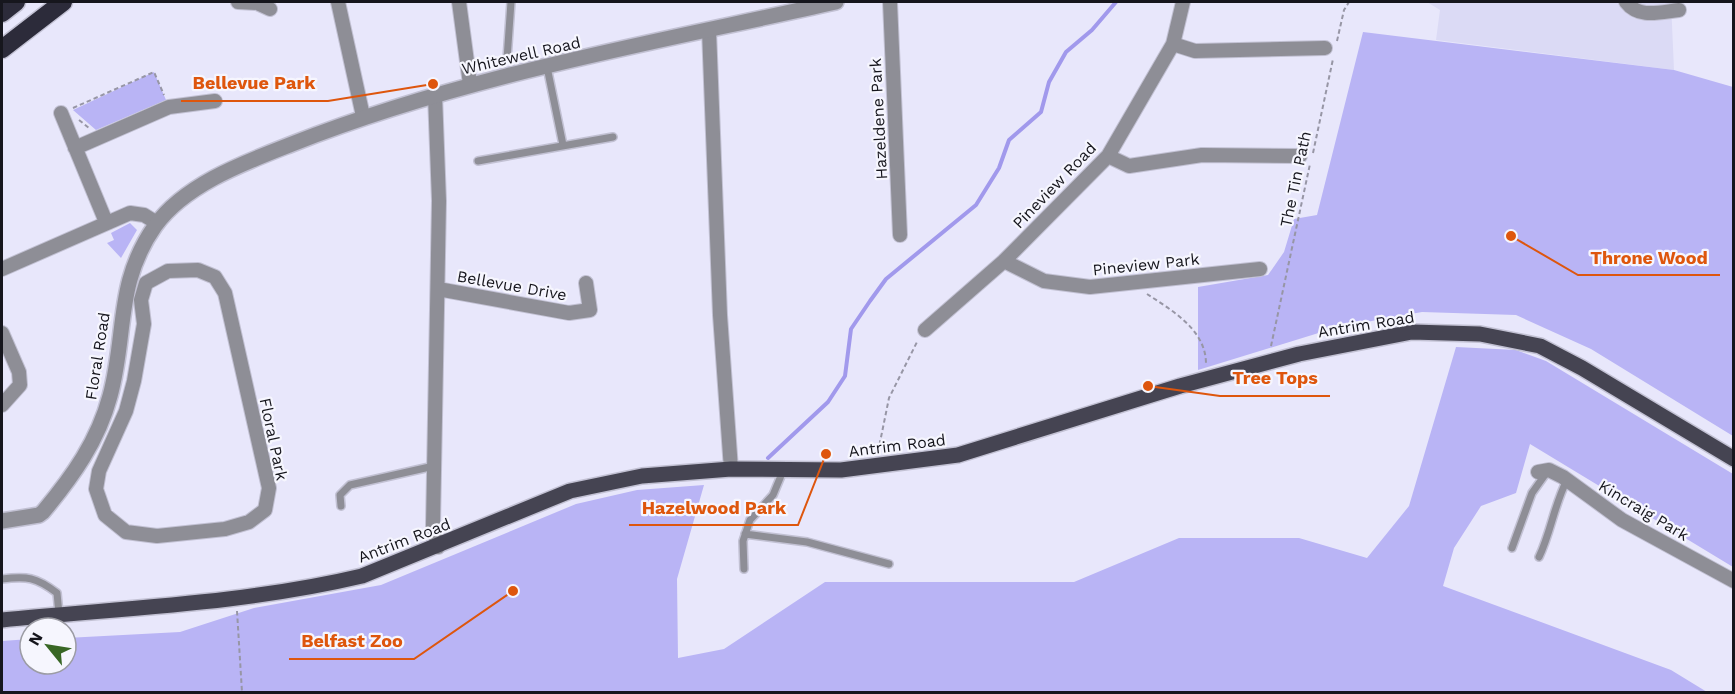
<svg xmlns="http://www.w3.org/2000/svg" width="1735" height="694" font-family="'Work Sans',sans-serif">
	<rect width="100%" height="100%" fill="#e8e7fb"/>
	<path fill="#dbdaf5" d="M 1427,2 L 1671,2 L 1674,70 L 1436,40 L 1440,10 Z"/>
	<path fill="#b9b4f5" d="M 1363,32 L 1674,70 L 1733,87 L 1733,436 L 1591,349 L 1516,315 L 1422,312 L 1338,327 L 1198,370 L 1198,287 L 1268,275 L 1284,252 L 1294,219 L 1317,215 Z
		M 154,72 L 166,100 L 96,130 L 73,110 Z
		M 130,223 L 137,230 L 121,258 L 107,243 L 114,240 L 111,233 Z
		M 1456,347 L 1516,350 L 1546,361 L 1733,474 L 1733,567 L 1530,444 L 1516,493 L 1481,506 L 1454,548 L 1443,586 L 1671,670 L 1707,692 L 2,692 L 2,641 L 30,639 L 30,664 L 66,664 L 66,638 L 180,632 L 254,608 L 381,585 L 576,504 L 637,490 L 704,485 L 677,579 L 678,658 L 724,649 L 825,582 L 1074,582 L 1179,538 L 1299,538 L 1367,558 L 1409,506 Z"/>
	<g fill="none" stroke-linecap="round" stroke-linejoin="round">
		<path stroke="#a199ec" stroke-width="4" d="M 768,458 L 828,402 L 845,376 L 851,329 L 870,301 L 886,279 L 976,205 L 999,168 L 1009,140 L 1041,112 L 1049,82 L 1066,52 L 1092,30 L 1116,2"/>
		<g stroke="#c2c1d3" stroke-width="10">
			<path id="service" d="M 507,59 L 511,2
				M 547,67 L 563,145
				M 478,161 L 613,137
				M 341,506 L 340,495 L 350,485 L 434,466
				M 745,534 L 807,542 L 889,564
				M 1512,548 L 1532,493 L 1547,472
				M 1539,557 C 1551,532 1554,505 1567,480
				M 744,569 L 743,541 L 750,520 L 773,495 L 783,471
				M 2,579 C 27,576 36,577 57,593 L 59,614"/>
		</g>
		<g stroke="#c2c1d3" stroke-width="16">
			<path id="minor" d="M 238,2 L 257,3 L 270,9
				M 338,2 L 363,116
				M 459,2 L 470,84
				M 890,2 L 900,235
				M 1626,2 C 1639,19 1660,12 1679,10
				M 709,30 L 720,315 L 731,469
				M 1173,44 L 1195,51 L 1325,48
				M 435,95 L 439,201 L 433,526 L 438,547
				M 61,113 L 106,222
				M 75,148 L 169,107 L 215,101
				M 1108,156 L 1129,166 L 1202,155 L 1300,156
				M 1004,261 L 1044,281 L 1090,287 L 1260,269
				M 2,269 L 130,213 L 144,215 L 157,223
				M 198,270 L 215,277 L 225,293 L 269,488 L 265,510 L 249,522 L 225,529 L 157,536 L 126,532 L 105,515 L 96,489 L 99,471 L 126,411 L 134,381 L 144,324 L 141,300 L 146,283 L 168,271 Z
				M 438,289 L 569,313 L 590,310 L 586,283
				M 925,330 L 1004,261 L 1108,156 L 1173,44 L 1183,2
				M 2,333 L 19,372 L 20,385 L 2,405
				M 1538,472 L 1549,470 L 1563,477 L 1622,520 L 1734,581"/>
		</g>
		<g stroke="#c2c1d3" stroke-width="18">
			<path id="tertiary" d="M 2,521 L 39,515 L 43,512 C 73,476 98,441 110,396 C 127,334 115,283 155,226 C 185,184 246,162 292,144 C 467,75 653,43 836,2"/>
		</g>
		<g stroke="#c2c1d3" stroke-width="18">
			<path id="primary" d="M 2,620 C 121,608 244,604 362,576 L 570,491 L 642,476 L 731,469 L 841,470 L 958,455 L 1180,386 L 1299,354 L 1412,332 L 1480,334 L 1540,346 L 1582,368 L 1734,459"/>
		</g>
		<g stroke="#c2c1d3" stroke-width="21">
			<path id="motorway" d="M 2,13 L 16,2
				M 2,49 L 63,2"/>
		</g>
		<path stroke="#9796a5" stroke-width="2" stroke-dasharray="4.5 3" stroke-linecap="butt" d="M 1337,41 L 1344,10 L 1349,2
			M 73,108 L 154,72 L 164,95
			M 79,120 L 89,128
			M 1313,153 L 1333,59
			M 1147,294 C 1173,311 1206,330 1206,364
			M 1271,346 L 1310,164
			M 878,452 L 889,398 L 918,340
			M 237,611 L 242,692"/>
		<use href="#service" stroke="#8e8e96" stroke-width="7"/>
		<use href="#minor" stroke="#8e8e96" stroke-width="14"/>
		<use href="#tertiary" stroke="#8e8e96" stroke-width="15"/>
		<use href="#primary" stroke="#454452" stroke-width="15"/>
		<use href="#motorway" stroke="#2c2b3a" stroke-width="18"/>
	</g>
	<g text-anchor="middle" stroke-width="4.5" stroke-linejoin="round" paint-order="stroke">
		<g font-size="16" fill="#16161d" stroke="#f6f6fe">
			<text transform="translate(521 55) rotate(-13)" y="6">Whitewell Road</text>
			<text transform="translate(878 119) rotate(-93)" y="6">Hazeldene Park</text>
			<text transform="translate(1295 179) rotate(-78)" y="6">The Tin Path</text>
			<text transform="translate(1054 185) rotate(-46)" y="6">Pineview Road</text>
			<text transform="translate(1146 264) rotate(-6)" y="6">Pineview Park</text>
			<text transform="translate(512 285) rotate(10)" y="6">Bellevue Drive</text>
			<text transform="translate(1366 324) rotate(-9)" y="6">Antrim Road</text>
			<text transform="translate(97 356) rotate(-81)" y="6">Floral Road</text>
			<text transform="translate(274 439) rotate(78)" y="6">Floral Park</text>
			<text transform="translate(897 445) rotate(-7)" y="6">Antrim Road</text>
			<text transform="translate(1644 510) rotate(31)" y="6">Kincraig Park</text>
			<text transform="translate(404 540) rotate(-21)" y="6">Antrim Road</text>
		</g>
	</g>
	<path fill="none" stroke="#de560d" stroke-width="2" d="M433 84L328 101H181M1511 236L1578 275H1720M1148 386L1220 396H1330M826 454L798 525H629M513 591L414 659H289"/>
	<g fill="#de560d" stroke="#f6f6fe" stroke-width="2">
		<circle cx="433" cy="84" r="6"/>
		<circle cx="1511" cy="236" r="6"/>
		<circle cx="1148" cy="386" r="6"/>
		<circle cx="826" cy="454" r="6"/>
		<circle cx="513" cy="591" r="6"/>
	</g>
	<g font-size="18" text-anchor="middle" font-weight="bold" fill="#de560d" stroke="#f6f6fe" stroke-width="4.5" stroke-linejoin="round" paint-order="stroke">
		<text x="254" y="89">Bellevue Park</text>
		<text x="1649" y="264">Throne Wood</text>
		<text x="1275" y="384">Tree Tops</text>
		<text x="714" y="514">Hazelwood Park</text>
		<text x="352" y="647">Belfast Zoo</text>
	</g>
	<rect width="1735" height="694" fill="none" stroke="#16161d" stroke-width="6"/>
	<g transform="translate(48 646) rotate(300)"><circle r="28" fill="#f6f6fe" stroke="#9c9ca4" stroke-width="1.5"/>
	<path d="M0-4.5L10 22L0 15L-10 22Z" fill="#386625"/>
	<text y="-9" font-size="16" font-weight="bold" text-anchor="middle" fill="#16161d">N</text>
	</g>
</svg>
